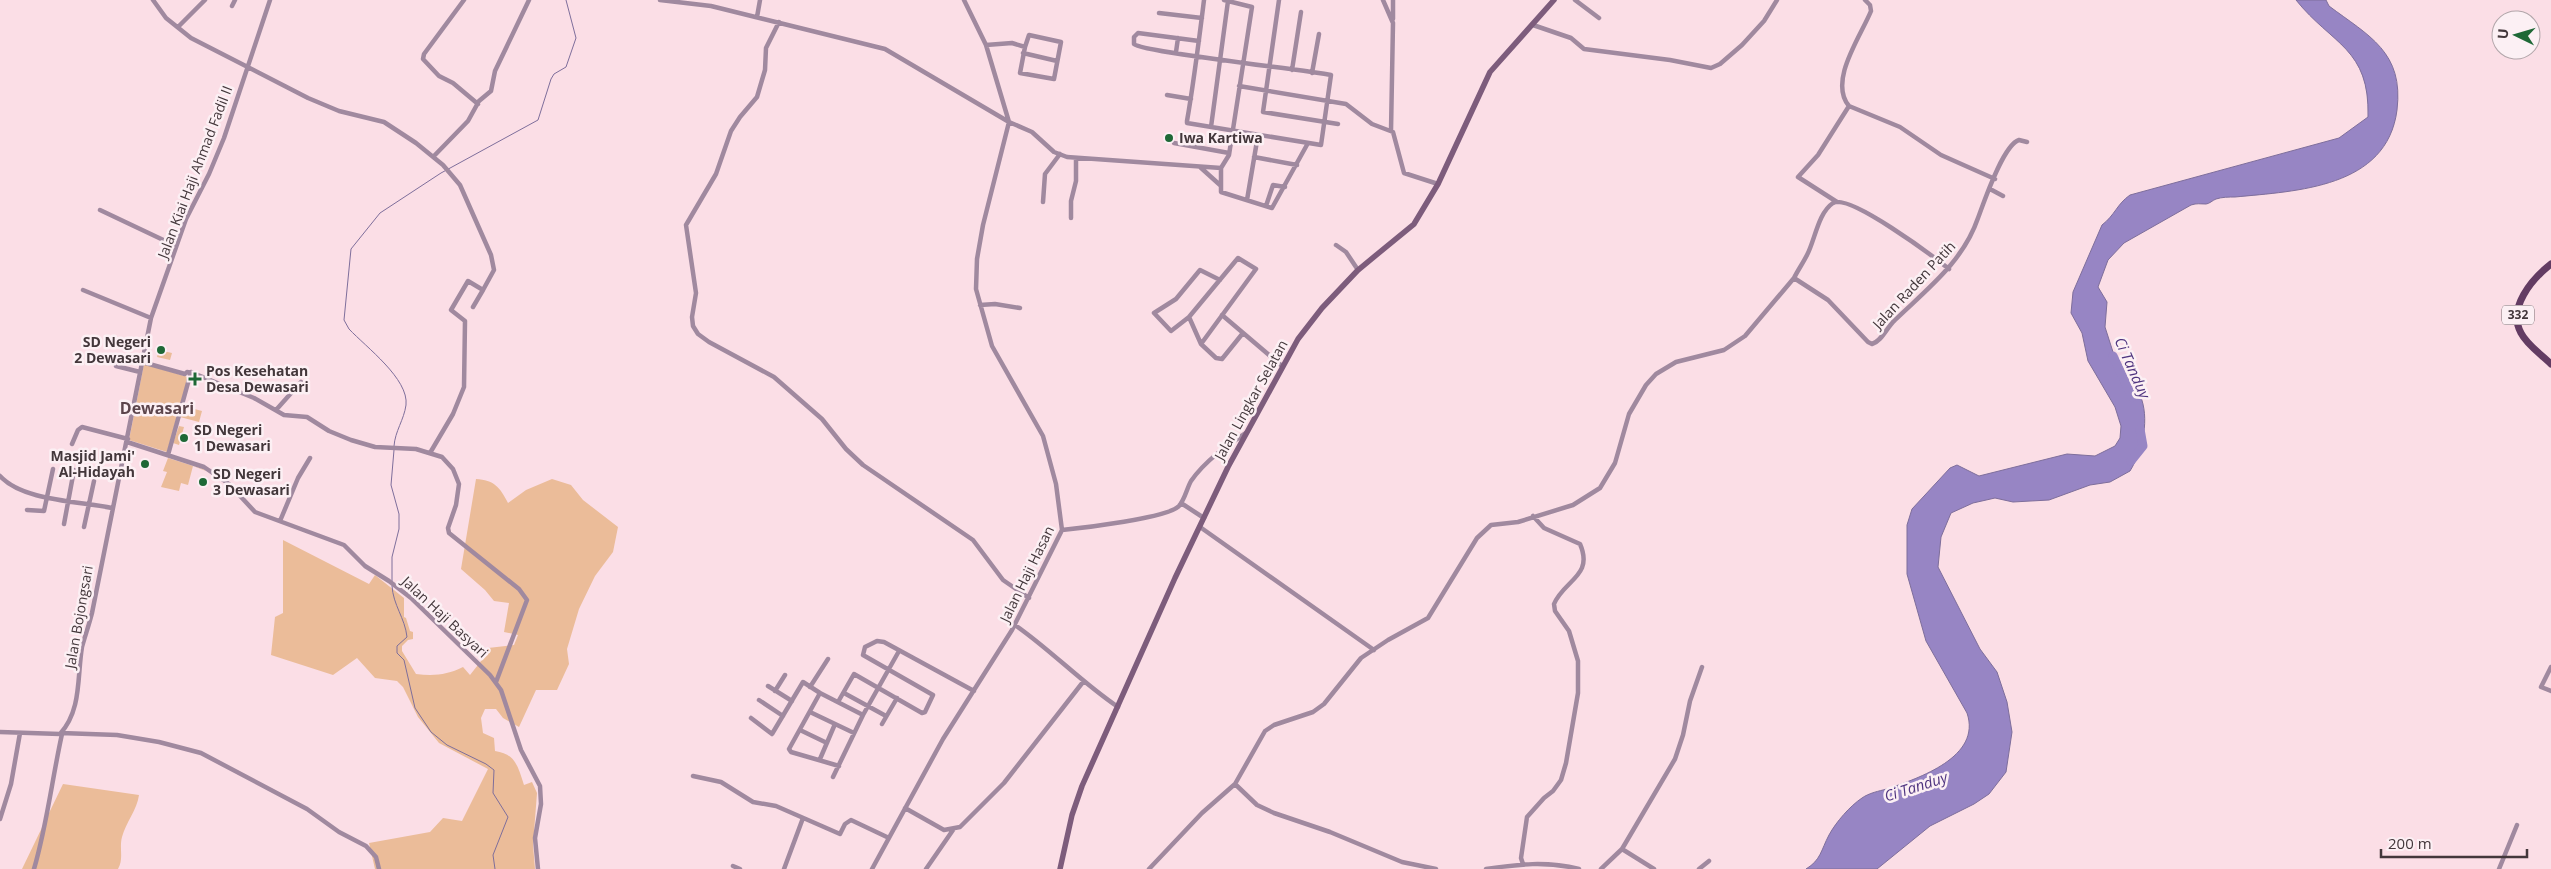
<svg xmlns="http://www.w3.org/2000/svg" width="2551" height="869" font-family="'Open Sans',sans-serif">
	<rect width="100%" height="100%" fill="#fbdee6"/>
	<path fill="#ebbc99" d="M 159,350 L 172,353 L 170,360 L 157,357 Z
		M 144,364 L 188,377 L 167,452 L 129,440 Z
		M 183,406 L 202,411 L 199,422 L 180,417 Z
		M 179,426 L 184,427 L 179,445 L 173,443 Z
		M 168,458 L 203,469 L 206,471 L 193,466 L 188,485 L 181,483 L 179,491 L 161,487 L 167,472 L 163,471 Z
		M 476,479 C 494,480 500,487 508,503 L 526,490 L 552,479 L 571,485 L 583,500 L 618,527 L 613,552 L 595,576 L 579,609 L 567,649 L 569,664 L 557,690 L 536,690 L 519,727 L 503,718 L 496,709 L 485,709 L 481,718 L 483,733 L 494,738 L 495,751 C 516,754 518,767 524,785 L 532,782 L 537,793 L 533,845 L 535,869 L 375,869 L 369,843 L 430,832 L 443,818 L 462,821 L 488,769 L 439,743 L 418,717 L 403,687 L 397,681 L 375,678 L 357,658 L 333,675 L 271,655 L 275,617 L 283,613 L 283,540 L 369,584 L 375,575 L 404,598 L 404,617 L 406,618 L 410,631 L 413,632 L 413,639 L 408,640 L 402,646 L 402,651 L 416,674 C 434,676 447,675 463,667 L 470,675 L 485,656 L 488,655 L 488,648 L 514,645 L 518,635 L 504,632 L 509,603 L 494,601 L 485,590 L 461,569 Z
		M 63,784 L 139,795 C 137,810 126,822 122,837 C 119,848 124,859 118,869 L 22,869 Z"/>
	<path fill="#9785c4" stroke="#7e6e9b" d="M 2296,0 L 2326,0 L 2329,6 C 2369,36 2404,52 2397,110 C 2387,188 2297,191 2235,197 C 2229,197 2222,197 2216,199 C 2213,200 2209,204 2206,204 C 2200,204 2197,203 2191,205 L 2124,243 L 2108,260 L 2098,287 L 2107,302 L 2105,327 L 2121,377 L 2126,386 L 2140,395 C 2150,418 2143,450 2130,471 L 2110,482 L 2090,485 L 2049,500 L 2013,502 L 1995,498 L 1973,503 L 1951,513 L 1941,537 L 1938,567 L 1980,649 L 1997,672 L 2007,702 L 2012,732 L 2006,772 L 1989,794 L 1974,804 L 1930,826 L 1877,869 L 1806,869 C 1821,860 1821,850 1829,835 C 1836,822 1850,806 1862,798 C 1869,793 1879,791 1887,789 C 1919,778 1982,757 1967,713 L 1926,641 L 1907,574 L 1907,525 L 1912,509 L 1950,468 L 1957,465 L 1979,476 L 2067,454 L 2095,456 L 2115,446 L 2120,438 L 2121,426 L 2115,407 L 2088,361 L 2082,333 L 2071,313 L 2073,292 L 2102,225 C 2115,215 2117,204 2130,195 L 2339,138 L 2368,117 C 2370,48 2332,45 2296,0 Z"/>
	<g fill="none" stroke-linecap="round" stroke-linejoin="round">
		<path stroke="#7e6e9b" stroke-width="1" d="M 394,446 C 395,431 404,420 406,405 C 409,379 366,347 349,329 L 344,320 L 351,249 L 380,213 L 441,173 L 538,120 L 551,79 L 554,74 L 566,67 L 576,38 L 566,0
			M 392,582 L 392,557 L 399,529 L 399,514 L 391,485 L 394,450
			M 392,586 C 393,605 405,618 407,637 L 397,646 L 397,653 L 404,660 L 415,708 L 431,732 L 447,745 L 486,764 L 494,770 L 493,793 L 508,817 L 493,855 L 495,869"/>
		<path stroke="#9785c4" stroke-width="9" d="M 2113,356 L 2132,397
			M 2131,461 L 2143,446 L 2140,429"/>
		<path stroke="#a0899f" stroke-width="4.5" d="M 153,0 L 166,18 L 191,38 L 308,98 L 339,111 L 384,122 L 416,143 L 443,165 L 460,185 L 491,255 L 494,270 L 483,290 L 468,281 L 451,310 L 465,321 L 464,387 L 453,414 L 430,453
			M 464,0 L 424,54 L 423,59 L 439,76 L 453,83 L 478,104
			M 660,0 L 711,6 L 885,49 L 1009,122 L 1032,132 L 1054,152 L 1067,157 L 1221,168 L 1229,155 L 1252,7 L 1224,0
			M 1279,0 L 1263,112 L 1338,124
			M 1383,0 L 1393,23 L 1391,131
			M 1575,0 L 1599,18
			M 232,6 L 235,0
			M 1159,13 L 1202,18
			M 757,17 L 760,0
			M 1393,19 L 1393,0
			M 779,22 L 766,48 L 765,70 L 757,97 L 740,117 L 731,131 L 716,174 L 686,225 L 696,293 L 692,317 L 693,326 L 698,334 L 709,342 L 774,377 L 822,419 L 846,449 L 863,465 L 973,540 L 1003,580 L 1029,598
			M 1533,25 L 1571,38 L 1584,49 L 1670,60 L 1711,68 L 1720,64 L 1742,45 L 1764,21 L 1777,0
			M 178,27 L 205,0
			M 1029,35 L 1061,42 L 1054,79 L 1020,73 L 1025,47 Z
			M 1199,41 L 1138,33 L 1134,37 L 1134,44 C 1141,52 1306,70 1331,75 L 1321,145 L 1187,123 L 1187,121 C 1194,81 1199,40 1204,0
			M 986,45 L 1012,43 L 1025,47
			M 1176,52 L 1178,38
			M 1023,53 L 1057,61
			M 1292,70 L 1301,12
			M 1312,73 L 1319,34
			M 1239,86 L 1346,104 L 1372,124 L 1393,132 L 1404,173 L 1438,184
			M 1167,95 L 1191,99
			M 1849,106 C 1828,81 1861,36 1871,11 L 1870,5 L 1865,0
			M 1211,127 L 1228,1
			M 1174,143 L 1229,153
			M 433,157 L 468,121 L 479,101 L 491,91 L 495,71 L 529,0
			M 1254,157 L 1297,165
			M 1200,167 L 1220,185
			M 1221,168 L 1221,192 L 1272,208 L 1308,143
			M 1990,189 L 2003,196
			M 1247,200 L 1258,135
			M 1043,202 L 1045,174 L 1060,154
			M 1837,202 L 1798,177 L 1818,155 L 1849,106 L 1900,127 L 1941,155 L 1995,179
			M 1266,206 L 1273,185 L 1285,187
			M 100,210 L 176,246
			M 1071,218 L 1071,201 L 1076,181 L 1076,158
			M 1336,245 L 1346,252 L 1358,270
			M 1238,258 L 1256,269 L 1201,344 L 1189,317 Z
			M 1794,278 C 1798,270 1803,263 1807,255 C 1815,240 1818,213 1833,203 C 1849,193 1934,257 1949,269
			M 83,290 L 151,318
			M 980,305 L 995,304 L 1020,308
			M 473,307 L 483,290
			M 1222,315 L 1282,366
			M 1189,317 L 1171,331 L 1154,313 L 1176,299 L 1200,270 L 1220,280
			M 1201,344 L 1216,358 L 1222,359 L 1243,333
			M 142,362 L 185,374 L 187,372 L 193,373 L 254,398 L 284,415 L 307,417 L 329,431 L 351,440 L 375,447 L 416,449 L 442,457 L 453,469 L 459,484 L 456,505 L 448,528 L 449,533 L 519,589 L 527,600 L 496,682
			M 116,366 L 140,372
			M 276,410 L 301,382
			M 127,442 L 204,467 L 229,484 L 255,512 L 344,545 L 365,566 L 389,581 L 411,598 L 490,675 L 501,690 L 521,750 L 540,786 L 541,804 L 535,838 L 538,869
			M 72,444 L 78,430 L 82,427 L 128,439
			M 168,455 L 191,372
			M 0,476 C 23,501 78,501 112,508
			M 1181,503 L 1204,518
			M 27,510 L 44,511 L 53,469
			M 280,521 L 298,478 L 310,458
			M 64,524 L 74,470
			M 84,527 L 94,481
			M 1200,527 L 1374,650
			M 1062,530 C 1082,528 1168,518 1179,506 C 1185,499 1187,488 1191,481 C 1205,461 1226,446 1246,433
			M 1015,625 C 1051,650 1081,682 1118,707
			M 2551,667 L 2541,687 L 2551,691
			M 768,686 L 792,701
			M 810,687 L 828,659
			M 775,691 L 785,675
			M 844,693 L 886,716
			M 759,700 L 783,716
			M 838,702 L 854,674 L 922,713 L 925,712 L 933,695 L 863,655 L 865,647 L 877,641 L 884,642 L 974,691
			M 810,712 L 854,733
			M 863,715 L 899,651
			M 751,718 L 772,734 L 803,682 L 820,693
			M 882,724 L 897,698
			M 800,730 L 827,743
			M 0,732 L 60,734 C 82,710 77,676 82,647 C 85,636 89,625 92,613 L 151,318 L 186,219 L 209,174 L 224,138 L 270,0
			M 61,733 L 117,735 L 159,742 L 201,753 L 307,809 L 339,832 L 366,846 L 376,857 L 379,869
			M 820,759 L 835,724
			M 693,776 L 721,782 L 753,802 L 776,806 L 840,834 L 845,824 L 851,820 L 889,838
			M 833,777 L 863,715 L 820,693 L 789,749 L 791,752 L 839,766
			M 1235,784 L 1265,731 L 1274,725 L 1313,712 L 1324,704 L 1361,658 L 1388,640 L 1428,618 L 1477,538 L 1491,525 L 1518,522 L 1573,505 L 1600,488 L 1615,463 L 1629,414 L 1646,385 L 1656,374 L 1676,362 L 1724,350 L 1745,336 L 1794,278 L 1828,300 L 1868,342 L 1872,344 C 1882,341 1887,327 1895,320 C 1927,289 1963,262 1978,218 C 1984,202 2003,145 2019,140 L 2027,142
			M 905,808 L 944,830 L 960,827 L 1004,783 L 1083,682
			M 0,819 L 11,784 L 20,733
			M 1622,849 L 1675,759 L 1683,735 L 1690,701 L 1702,667
			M 1523,864 L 1521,858 L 1527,817 L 1544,798 L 1553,791 L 1561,780 L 1566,763 L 1578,693 L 1578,661 L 1569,631 L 1555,611 L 1554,604 C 1564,580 1594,576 1580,544 L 1544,528 L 1533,516
			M 733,866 L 740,869
			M 34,869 C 47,825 52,779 62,734
			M 784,869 L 803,818
			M 872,869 L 943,739 L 1012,630 L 1062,530 L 1056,484 L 1043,436 L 992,346 L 976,289 L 977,259 L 983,225 L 1009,122 L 986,45 L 964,0
			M 926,869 L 953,830
			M 1149,869 L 1202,813 L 1235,784 L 1257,805 L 1274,813 L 1330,832 L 1402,862 L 1436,869
			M 1486,869 C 1518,864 1547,861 1579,869
			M 1601,869 L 1622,849 L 1654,869
			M 1699,869 L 1709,861
			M 2499,869 L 2517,825"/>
		<path stroke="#7d5c7c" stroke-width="5.5" d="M 1060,869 L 1072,815 L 1082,786 L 1175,578 L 1228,467 L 1298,339 L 1322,308 L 1358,270 L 1414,224 L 1438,184 L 1490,72 L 1554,0"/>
		<path stroke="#633c63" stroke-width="7" d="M 2551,264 C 2532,279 2507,308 2521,333 C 2527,345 2542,355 2551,364"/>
	</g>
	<g fill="#1e6836" stroke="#fcf0f4" stroke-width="2">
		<circle cx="1169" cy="138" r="5"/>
		<circle cx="161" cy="350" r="5"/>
		<path d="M192.5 371.5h5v5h5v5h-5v5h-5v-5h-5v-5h5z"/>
		<circle cx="184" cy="438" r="5"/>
		<circle cx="145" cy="464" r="5"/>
		<circle cx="203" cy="482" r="5"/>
	</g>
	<g text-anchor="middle" stroke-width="5" stroke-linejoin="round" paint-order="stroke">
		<rect fill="#fcf0f4" stroke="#7a6e72" stroke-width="1" x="2502" y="305.5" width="32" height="19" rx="4"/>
		<g font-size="12" font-weight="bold" fill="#43373b">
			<text x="2518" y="319">332</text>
		</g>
		<g font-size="14" font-weight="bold" fill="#43373b" stroke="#fcf0f4" text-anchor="start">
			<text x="1179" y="143">Iwa Kartiwa</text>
			<text x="151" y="347" text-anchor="end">SD Negeri<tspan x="151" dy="16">2 Dewasari</tspan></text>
			<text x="206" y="376">Pos Kesehatan<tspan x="206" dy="16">Desa Dewasari</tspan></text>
			<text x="194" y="435">SD Negeri<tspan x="194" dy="16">1 Dewasari</tspan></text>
			<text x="135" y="461" text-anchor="end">Masjid Jami'<tspan x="135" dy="16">Al-Hidayah</tspan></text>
			<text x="213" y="479">SD Negeri<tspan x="213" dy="16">3 Dewasari</tspan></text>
		</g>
		<g font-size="14" fill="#43373b" stroke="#fcf0f4">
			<text transform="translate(195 172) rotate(-69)" y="5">Jalan Kiai Haji Ahmad Fadil II</text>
			<text transform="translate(1914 285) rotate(-47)" y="5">Jalan Raden Patih</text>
			<text transform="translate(1251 400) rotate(-61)" y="5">Jalan Lingkar Selatan</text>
			<text transform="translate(1027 574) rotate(-64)" y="5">Jalan Haji Hasan</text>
			<text transform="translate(79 617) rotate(-80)" y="5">Jalan Bojongsari</text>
			<text transform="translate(445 617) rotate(43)" y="5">Jalan Haji Basyari</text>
		</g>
		<g font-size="15" font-style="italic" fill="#4f347f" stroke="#fcf0f4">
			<text transform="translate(2132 368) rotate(66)" y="5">Ci Tanduy</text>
			<text transform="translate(1916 787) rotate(-18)" y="5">Ci Tanduy</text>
		</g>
		<g font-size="16" font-weight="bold" fill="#5c454c" stroke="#fcf0f4">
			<text x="157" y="414">Dewasari</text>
		</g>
	</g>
	<g transform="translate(2516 35) rotate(275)"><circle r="24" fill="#fcf0f4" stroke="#b2a6aa"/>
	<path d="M0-4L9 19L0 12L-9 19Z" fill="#1e6836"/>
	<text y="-8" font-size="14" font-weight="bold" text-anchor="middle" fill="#43373b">U</text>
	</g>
	<path d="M2381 849v8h146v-8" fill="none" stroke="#43373b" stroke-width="2.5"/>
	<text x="2388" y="849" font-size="15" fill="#43373b" stroke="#fcf0f4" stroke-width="4" paint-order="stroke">200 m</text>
</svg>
